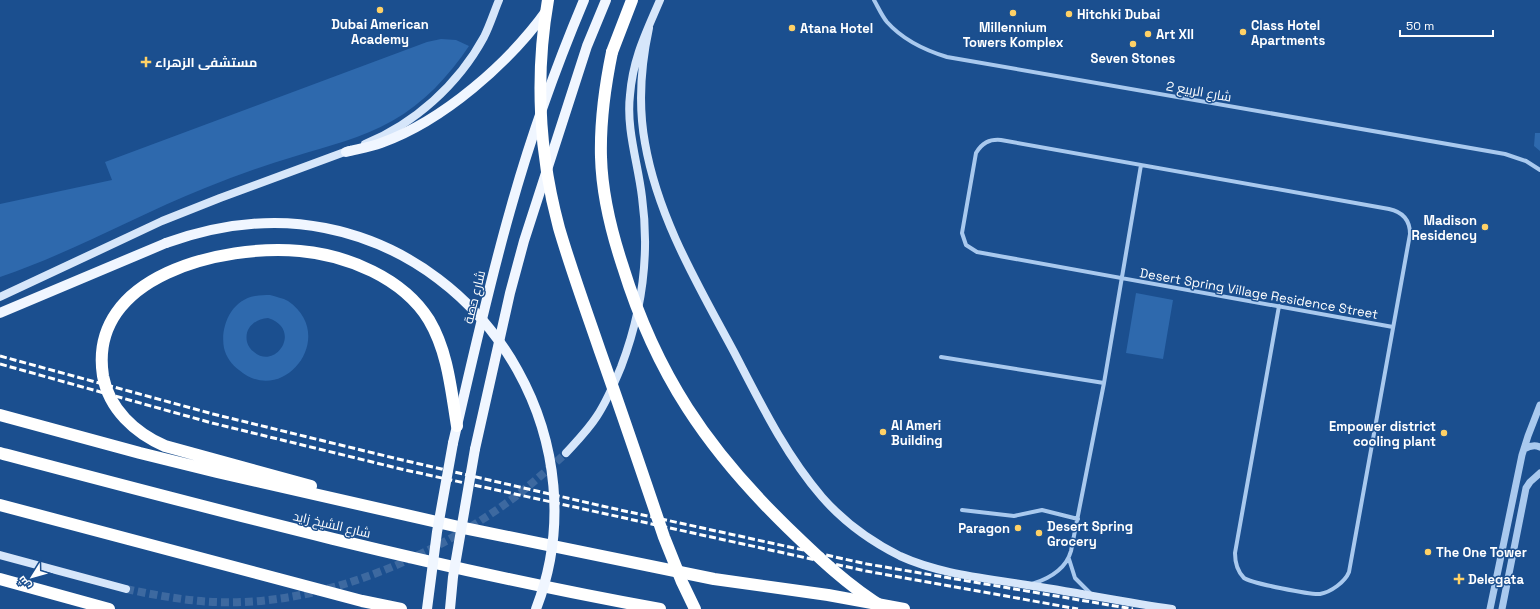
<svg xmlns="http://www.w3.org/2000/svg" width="1540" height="609" font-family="'Space Grotesk',Cairo,sans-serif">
	<rect width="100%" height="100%" fill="#1b4f8f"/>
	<path fill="#2e69ad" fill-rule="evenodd" d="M 441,39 L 456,40 L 469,46 C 448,77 424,103 392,121 C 362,138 328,146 296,156 C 265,165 235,176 205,188 C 135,216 71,253 0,277 L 0,204 L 112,180 L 105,162 L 427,42 Z
		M 1535,133 L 1540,133 L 1540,151 L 1534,146 Z
		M 1136,293 L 1173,300 L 1163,359 L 1126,353 Z
		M 270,295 C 276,297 283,298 288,301 C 339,336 283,408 239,370 C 232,365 226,357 224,348 C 220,327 231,300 255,296 C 260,295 265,295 270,295 ZM 268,318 C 303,329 276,371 254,352 C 251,350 248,346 247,342 C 244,328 255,319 268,318 Z"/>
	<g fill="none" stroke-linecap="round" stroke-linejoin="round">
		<path stroke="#3d69a0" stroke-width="8" stroke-dasharray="8 4" stroke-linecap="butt" d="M 126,589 C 164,597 203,604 243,602 C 340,598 443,552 520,493 C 536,480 551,467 566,453"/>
		<path stroke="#a9c9ee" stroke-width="4" d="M 874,0 C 878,7 882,16 887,22 C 903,40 924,50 947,57 L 1505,154 L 1526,161 L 1540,170
			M 1279,306 L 1235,553 C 1235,563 1237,571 1244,578 C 1251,583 1311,595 1320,594 C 1331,592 1345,582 1349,572 L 1410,234 C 1410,220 1403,212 1389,209 L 1001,140 C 989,139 982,143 976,153 L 962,233 L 966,245 L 977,252 L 1393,327
			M 941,357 L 1104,383
			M 962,510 L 1014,516 L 1042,510 L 1078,519
			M 1069,559 L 1075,578 L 1090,593
			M 1032,584 C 1048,579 1066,569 1071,551 L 1104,383 L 1141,165"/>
		<path stroke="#a9c9ee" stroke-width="7" d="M 1524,449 C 1529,446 1534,444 1540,447
			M 1490,609 L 1522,455 L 1528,436 L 1540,405
			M 1502,609 L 1526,488 L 1530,482 L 1540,473"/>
		<path stroke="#d6e6fa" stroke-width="8" d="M 649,28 C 641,65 638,105 645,143 C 658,218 698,285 734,352 C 760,402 785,454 822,497 C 843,521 872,542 900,556 C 939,574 985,578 1027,585 C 1075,592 1123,602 1172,609
			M 365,144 C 414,124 458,85 484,37 C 490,25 494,12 499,0
			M 0,297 L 162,221 L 220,198 L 350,150
			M 566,453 C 577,441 588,430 597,416 C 607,401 614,384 621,367 C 642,312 650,255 642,197 C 638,163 626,129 630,95 C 633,58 646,33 660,0
			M 0,555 L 126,589"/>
		<path stroke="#f0f6ff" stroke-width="10" d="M 346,152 C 358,149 370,147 381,143 C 443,121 509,63 547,10
			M 0,313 L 166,243
			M 453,443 C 471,366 488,288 510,211 C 530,139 555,69 584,0
			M 475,449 L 510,293 L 524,241 L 587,46 L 606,0"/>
		<path stroke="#fff" stroke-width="12" d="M 612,52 L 632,0
			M 0,415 L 140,453 L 217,472 L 459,527 L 714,579 L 828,595 L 904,609
			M 0,453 C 219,511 437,569 660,609
			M 311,486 L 165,446 C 135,433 109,409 103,376 C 87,275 224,244 300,251 C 347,255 403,278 429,320 C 448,352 451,390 457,426
			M 0,505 L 362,601 L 401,609
			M 0,579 L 109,609"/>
		<path stroke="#fff" stroke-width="3" stroke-dasharray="7 3" stroke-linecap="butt" d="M 0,356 L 213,414 L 398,459 L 602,506 L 867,564 L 1133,609
			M 0,364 L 212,423 L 401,469 L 866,571 L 1078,609"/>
		<path stroke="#f0f6ff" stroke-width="10" d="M 166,243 C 217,225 271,217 325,228 C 494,261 599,447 536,609
			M 427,609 L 437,532 L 453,443
			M 450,609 L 453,577 L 475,449"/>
		<path stroke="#fff" stroke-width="12" d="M 548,0 C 535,75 539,154 559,228 C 571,269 586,310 600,351 C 622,413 643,475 664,537 L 682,582 L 695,609
			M 612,52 C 605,86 600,121 601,157 C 602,195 611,231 623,267 C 656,374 707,449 787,527 C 818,557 849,587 886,609"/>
	</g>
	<g fill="#ffd166" stroke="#1b4f8f" stroke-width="1.5">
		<circle cx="380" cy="10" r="4"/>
		<circle cx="1013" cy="13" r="4"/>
		<circle cx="1069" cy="14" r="4"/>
		<circle cx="792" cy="28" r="4"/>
		<circle cx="1243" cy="32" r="4"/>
		<circle cx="1148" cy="34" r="4"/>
		<circle cx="1133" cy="44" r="4"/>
		<path d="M144 56h4v4h4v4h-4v4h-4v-4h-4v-4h4z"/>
		<circle cx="1485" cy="227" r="4"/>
		<circle cx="883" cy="432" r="4"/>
		<circle cx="1444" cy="433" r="4"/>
		<circle cx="1018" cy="528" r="4"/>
		<circle cx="1039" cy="533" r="4"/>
		<circle cx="1428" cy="552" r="4"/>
		<path d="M1457 573h4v4h4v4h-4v4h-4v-4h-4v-4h4z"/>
	</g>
	<g text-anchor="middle" stroke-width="3" stroke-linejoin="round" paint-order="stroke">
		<g font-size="13" font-weight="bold" fill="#fff" stroke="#1b4f8f" text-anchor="start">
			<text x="1077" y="19">Hitchki Dubai</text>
			<text x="380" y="29" text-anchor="middle">Dubai American<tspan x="380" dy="15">Academy</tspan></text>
			<text x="1251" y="30">Class Hotel<tspan x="1251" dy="15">Apartments</tspan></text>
			<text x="1013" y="32" text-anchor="middle">Millennium<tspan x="1013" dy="15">Towers Komplex</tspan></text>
			<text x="800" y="33">Atana Hotel</text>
			<text x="1156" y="39">Art XII</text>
			<text x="1133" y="63" text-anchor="middle">Seven Stones</text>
			<text x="155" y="67">مستشفى الزهراء</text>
			<text x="1477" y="225" text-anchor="end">Madison<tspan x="1477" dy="15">Residency</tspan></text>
			<text x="891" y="430">Al Ameri<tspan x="891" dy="15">Building</tspan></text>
			<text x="1436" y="431" text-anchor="end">Empower district<tspan x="1436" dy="15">cooling plant</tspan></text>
			<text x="1047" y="531">Desert Spring<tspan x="1047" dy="15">Grocery</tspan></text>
			<text x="1010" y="533" text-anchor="end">Paragon</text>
			<text x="1436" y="557">The One Tower</text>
			<text x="1468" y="584">Delegata</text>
		</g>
		<g font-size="13" fill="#fff" stroke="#1b4f8f">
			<text transform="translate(1199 91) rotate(10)" y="5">شارع الربيع 2</text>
			<text transform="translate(1259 293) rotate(10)" y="5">Desert Spring Village Residence Street</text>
			<text transform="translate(474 297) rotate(-76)" y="5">شارع حصة</text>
			<text transform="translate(332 524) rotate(13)" y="5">شارع الشيخ زايد</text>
		</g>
	</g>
	<g transform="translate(32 577) rotate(233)" stroke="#1b4f8f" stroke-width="3" paint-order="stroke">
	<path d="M0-3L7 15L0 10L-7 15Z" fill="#ffffff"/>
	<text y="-6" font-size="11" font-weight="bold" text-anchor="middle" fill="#ffffff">ش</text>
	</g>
	<path d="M1400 30v6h93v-6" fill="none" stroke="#ffffff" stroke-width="2"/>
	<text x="1406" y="30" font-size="12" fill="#ffffff" stroke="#1b4f8f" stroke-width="3" paint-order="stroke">50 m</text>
</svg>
